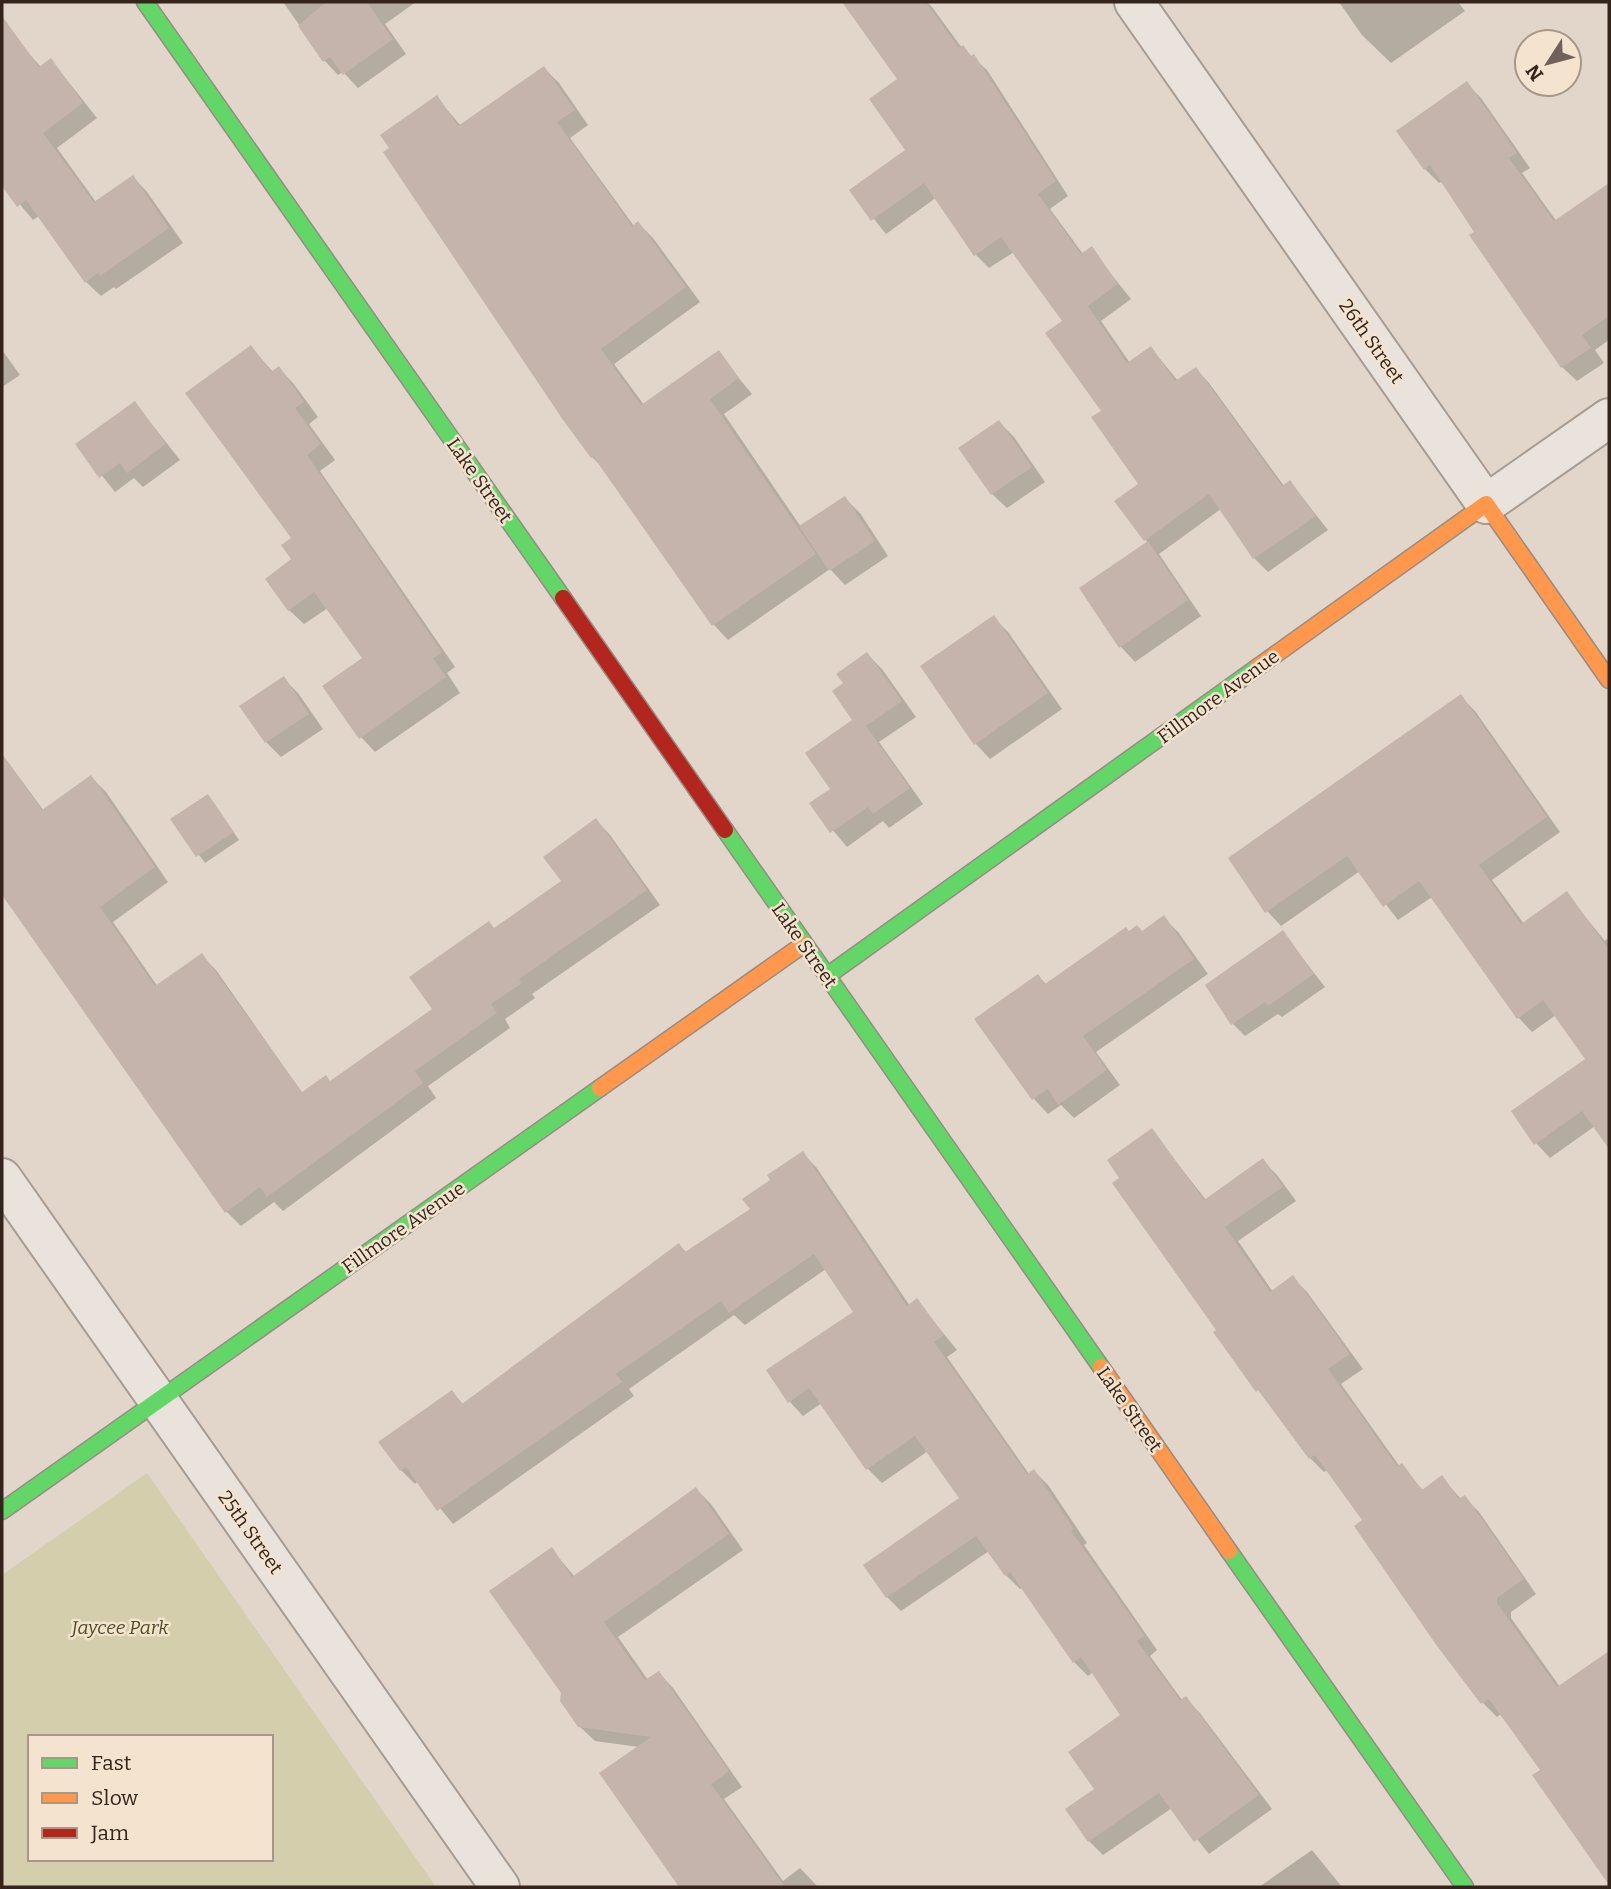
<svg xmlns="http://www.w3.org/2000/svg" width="1611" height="1889" font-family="Bitter,serif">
	<rect width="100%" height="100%" fill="#e2d6ca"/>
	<path fill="#d4ceac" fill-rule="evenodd" d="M 147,1473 L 436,1887 L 2,1887 L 2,1575 ZM 30,1737 L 271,1737 L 271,1859 L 30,1859 Z"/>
	<path fill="#0003" d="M 283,2 L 416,2 L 385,24 L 406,54 L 358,88 L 343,72 L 338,75 L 324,60 Z
		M 848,2 L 927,2 L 932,7 L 962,48 L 987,70 L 1068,196 L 1050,209 L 1083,254 L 1091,249 L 1131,299 L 1101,321 L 1130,363 L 1151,348 L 1178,381 L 1196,369 L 1209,383 L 1284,486 L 1290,482 L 1328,530 L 1268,572 L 1254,558 L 1221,509 L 1159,554 L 1201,616 L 1135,662 L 1121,647 L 1081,589 L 1148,543 L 1117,502 L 1140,485 L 1064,322 L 1014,252 L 989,268 L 976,255 L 937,197 L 886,234 L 851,190 L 908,150 L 900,79 L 846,3 Z
		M 1339,2 L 1458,2 L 1465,11 L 1391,63 L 1362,35 Z
		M 22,46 L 41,67 L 51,60 L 97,118 L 57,148 L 96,202 L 133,177 L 147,192 L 183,243 L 116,289 L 114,287 L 101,296 L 86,282 L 39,216 L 33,220 L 2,183 L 2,61 Z
		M 544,68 L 559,83 L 588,125 L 570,138 L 634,226 L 638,223 L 653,238 L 700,302 L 614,364 L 644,405 L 718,353 L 752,394 L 724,414 L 801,527 L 845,498 L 860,513 L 888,556 L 845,585 L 830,569 L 728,640 L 714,625 L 606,471 L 592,457 L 437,98 L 461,126 Z
		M 1467,84 L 1481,98 L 1530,168 L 1522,173 L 1557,222 L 1601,191 L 1609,200 L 1609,340 L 1595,350 L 1604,363 L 1577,381 L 1562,367 L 1471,235 L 1476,232 L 1443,181 L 1439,183 L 1425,169 Z
		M 251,347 L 273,372 L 279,368 L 293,383 L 318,417 L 309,424 L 335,460 L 320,471 L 455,667 L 447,673 L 460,693 L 375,752 L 361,737 L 364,658 L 328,608 L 304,624 L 289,610 L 293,538 Z
		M 2,350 L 20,375 L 2,387 Z
		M 135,403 L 180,460 L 143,487 L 134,478 L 115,492 L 77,444 Z
		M 999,422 L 1014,437 L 1045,482 L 1007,508 L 992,494 Z
		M 993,617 L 1008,632 L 1062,709 L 990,759 L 976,744 Z
		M 867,654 L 882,669 L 916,717 L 879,742 L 923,804 L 889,828 L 883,821 L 847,847 L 811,804 L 833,789 L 854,720 L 845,684 Z
		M 284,679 L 298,693 L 323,729 L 281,757 L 266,742 L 242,706 Z
		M 1461,697 L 1475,711 L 1560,832 L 1492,880 L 1524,924 L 1566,893 L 1605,941 L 1609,937 L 1609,1146 L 1595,1126 L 1550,1158 L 1536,1143 L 1587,1059 L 1556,1015 L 1532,1032 L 1518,1017 L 1432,897 L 1398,920 L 1360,871 L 1281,926 L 1267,911 Z
		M 2,754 L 44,811 L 91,777 L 106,792 L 168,882 L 113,922 L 158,987 L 202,956 L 216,970 L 303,1094 L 331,1083 L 434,1009 L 495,930 L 563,882 L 596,820 L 610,835 L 660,905 L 532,994 L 535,998 L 505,1019 L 510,1028 L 428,1086 L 436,1098 L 283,1211 L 274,1202 L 241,1226 L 226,1211 L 2,888 Z
		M 208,796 L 239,840 L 205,863 L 173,820 Z
		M 1164,918 L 1178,932 L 1208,974 L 1096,1052 L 1120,1085 L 1074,1118 L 1061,1105 L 1048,1114 L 1034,1099 L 976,1020 L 1038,976 L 1047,985 L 1130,933 L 1142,933 Z
		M 1283,933 L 1325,987 L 1282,1017 L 1278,1014 L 1245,1036 L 1233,1024 Z
		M 1152,1131 L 1206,1200 L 1263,1161 L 1277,1175 L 1296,1201 L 1238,1241 L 1273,1292 L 1293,1278 L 1307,1292 L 1363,1369 L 1341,1384 L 1400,1467 L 1424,1491 L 1442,1478 L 1462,1500 L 1465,1498 L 1479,1512 L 1536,1594 L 1511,1612 L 1511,1618 L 1560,1687 L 1609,1653 L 1609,1883 L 1534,1776 L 1543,1770 L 1501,1714 L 1497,1717 L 1483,1703 L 1399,1591 L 1365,1520 L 1328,1469 L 1324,1472 L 1310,1458 L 1219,1330 L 1122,1178 Z
		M 802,1153 L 816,1167 L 910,1306 L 917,1301 L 957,1350 L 947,1357 L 1029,1474 L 1034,1471 L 1048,1485 L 1087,1543 L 1084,1545 L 1157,1650 L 1150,1656 L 1182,1700 L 1185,1698 L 1199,1712 L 1272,1809 L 1209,1854 L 1172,1808 L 1103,1855 L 1089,1841 L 1067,1810 L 1097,1789 L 1122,1715 L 1093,1672 L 1088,1676 L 1074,1662 L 1023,1587 L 1020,1589 L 1006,1575 L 989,1551 L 901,1611 L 887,1597 L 961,1499 L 928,1451 L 882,1483 L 868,1469 L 822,1403 L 803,1416 L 790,1402 L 855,1312 L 826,1269 L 745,1325 L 734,1315 L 629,1389 L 634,1396 L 453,1524 L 418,1481 L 415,1484 L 401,1470 L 452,1392 L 463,1404 L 679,1245 L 687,1253 L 752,1209 L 772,1180 Z
		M 696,1489 L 711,1504 L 743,1550 L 618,1637 L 648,1680 L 659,1673 L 673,1688 L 742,1787 L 724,1799 L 783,1881 L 800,1868 L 818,1887 L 682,1887 L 602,1773 L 639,1747 L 595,1741 L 579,1726 L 552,1550 L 575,1577 Z
		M 1312,1850 L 1342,1887 L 1259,1887 Z"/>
	<path fill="#c5b4ab" d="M 326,2 L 367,2 L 393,39 L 343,75 L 330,57 L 323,62 L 298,26 Z
		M 842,2 L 926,2 L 959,48 L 963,45 L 971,56 L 974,54 L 1056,181 L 1038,194 L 1081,254 L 1092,246 L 1118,284 L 1088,306 L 1127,363 L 1151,346 L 1175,381 L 1196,367 L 1282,486 L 1290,480 L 1316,516 L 1253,559 L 1209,494 L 1144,541 L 1114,501 L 1138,484 L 1091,417 L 1101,411 L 1045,333 L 1062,321 L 1001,237 L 974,256 L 924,183 L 871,221 L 849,190 L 905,150 L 869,99 L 897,79 Z
		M 2,16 L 39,67 L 51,58 L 83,103 L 43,133 L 94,202 L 133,175 L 169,228 L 100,276 L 98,273 L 85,283 L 26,200 L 17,207 L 2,186 Z
		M 544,66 L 575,110 L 557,122 L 632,226 L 638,221 L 686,287 L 601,349 L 641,405 L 719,350 L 739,378 L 710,399 L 816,554 L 712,626 L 593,456 L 591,458 L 563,420 L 383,152 L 389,148 L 380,135 L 437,95 L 458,126 Z
		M 1467,81 L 1517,153 L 1509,158 L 1554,221 L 1609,183 L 1609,316 L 1582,335 L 1591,348 L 1561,368 L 1469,235 L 1474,232 L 1430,165 L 1424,170 L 1396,131 Z
		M 251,345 L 271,372 L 279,366 L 304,402 L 295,408 L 321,444 L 307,455 L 442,652 L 433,658 L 446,677 L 359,739 L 322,686 L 362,658 L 314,592 L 288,611 L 265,579 L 291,559 L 281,545 L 291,538 L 185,393 Z
		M 135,401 L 166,444 L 127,473 L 120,463 L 99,478 L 75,444 Z
		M 999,420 L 1032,467 L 991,495 L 958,448 Z
		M 845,496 L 875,541 L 829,571 L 799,526 Z
		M 1148,541 L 1188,600 L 1119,648 L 1079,588 Z
		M 994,615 L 1048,693 L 974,745 L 920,666 Z
		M 867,652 L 902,701 L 866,726 L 910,788 L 873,814 L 868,807 L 830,833 L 809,803 L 830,789 L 805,753 L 852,720 L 832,691 L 843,683 L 836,674 Z
		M 284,676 L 309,714 L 265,743 L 239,706 Z
		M 1461,694 L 1547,817 L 1479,865 L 1521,924 L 1567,891 L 1609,950 L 1609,1149 L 1582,1111 L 1534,1145 L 1511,1111 L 1585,1059 L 1543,1000 L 1517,1019 L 1419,881 L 1383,907 L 1347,856 L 1265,913 L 1228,858 Z
		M 2,754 L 42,810 L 91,775 L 155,867 L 100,907 L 155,986 L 202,953 L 302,1092 L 326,1075 L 330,1081 L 432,1009 L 409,977 L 489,921 L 494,928 L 561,881 L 543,857 L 596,818 L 647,890 L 519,979 L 522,983 L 491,1004 L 497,1013 L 415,1071 L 423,1083 L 267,1197 L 260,1187 L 225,1213 L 2,895 Z
		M 208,794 L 234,832 L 196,857 L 170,819 Z
		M 1164,915 L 1194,959 L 1083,1036 L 1107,1070 L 1058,1105 L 1048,1089 L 1032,1100 L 974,1019 L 1038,974 L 1045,984 L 1126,927 L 1129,931 L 1137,925 L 1142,931 Z
		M 1283,930 L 1314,974 L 1268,1006 L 1265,1002 L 1231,1025 L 1205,985 Z
		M 1152,1128 L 1204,1200 L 1263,1158 L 1283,1187 L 1225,1227 L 1270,1292 L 1293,1275 L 1350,1354 L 1328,1369 L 1397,1466 L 1402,1463 L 1422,1490 L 1442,1475 L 1459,1499 L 1465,1495 L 1524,1579 L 1497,1598 L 1497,1603 L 1557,1687 L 1609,1651 L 1609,1885 L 1532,1775 L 1540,1770 L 1489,1699 L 1481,1704 L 1437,1646 L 1354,1526 L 1362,1520 L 1315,1455 L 1309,1459 L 1258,1390 L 1256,1392 L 1213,1332 L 1216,1330 L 1112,1183 L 1119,1178 L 1107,1160 Z
		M 803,1151 L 907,1306 L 917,1298 L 944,1335 L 934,1342 L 1027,1474 L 1034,1469 L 1074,1529 L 1071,1531 L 1145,1636 L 1137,1641 L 1180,1700 L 1186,1696 L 1259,1795 L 1194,1842 L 1159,1793 L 1088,1842 L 1065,1809 L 1094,1789 L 1068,1752 L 1120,1715 L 1081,1657 L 1073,1663 L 1010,1572 L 1005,1576 L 976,1536 L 886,1598 L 863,1565 L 959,1498 L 915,1436 L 866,1470 L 809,1388 L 788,1403 L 766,1370 L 853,1312 L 814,1254 L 729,1313 L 721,1301 L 616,1374 L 622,1382 L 437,1511 L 406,1467 L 400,1471 L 378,1442 L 452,1390 L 462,1404 L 679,1243 L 685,1252 L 750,1209 L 742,1199 L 770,1180 L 767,1175 Z
		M 696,1487 L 729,1534 L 604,1622 L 645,1680 L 659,1671 L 729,1771 L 711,1784 L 785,1887 L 679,1887 L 599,1773 L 651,1737 L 578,1727 L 560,1701 L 561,1693 L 489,1591 L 552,1547 L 572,1577 Z"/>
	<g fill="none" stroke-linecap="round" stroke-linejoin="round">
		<g stroke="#a79c93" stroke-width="42">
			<path id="street" d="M 1134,2 L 1486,504 L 1609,418
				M 2,1178 L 500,1887"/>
		</g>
		<g stroke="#968c84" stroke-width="19">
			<path id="fast" d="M 145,2 L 563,598
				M 725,830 L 1101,1367
				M 827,976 L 1258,667
				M 2,1511 L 600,1088
				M 1229,1551 L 1465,1887"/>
		</g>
		<g stroke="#968c84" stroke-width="19">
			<path id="slow" d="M 1258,667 L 1486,504 L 1609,680
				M 600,1088 L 804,944
				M 1101,1367 L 1229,1551"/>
		</g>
		<g stroke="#968c84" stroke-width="19">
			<path id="jam" d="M 563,598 L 725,830"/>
		</g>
		<use href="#street" stroke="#eae3db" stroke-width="38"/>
		<use href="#fast" stroke="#63d668" stroke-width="16"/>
		<use href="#slow" stroke="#ff974d" stroke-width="16"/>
		<use href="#jam" stroke="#b3261e" stroke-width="16"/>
	</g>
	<g text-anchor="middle" stroke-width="5" stroke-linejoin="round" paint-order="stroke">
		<g font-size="19" fill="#34241c" stroke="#f4e3cf">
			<text transform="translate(1372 341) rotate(55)" y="7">26th Street</text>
			<text transform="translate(480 480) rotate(55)" y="7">Lake Street</text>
			<text transform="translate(1218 696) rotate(-36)" y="7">Fillmore Avenue</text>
			<text transform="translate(805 945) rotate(55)" y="7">Lake Street</text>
			<text transform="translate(403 1227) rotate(-35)" y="7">Fillmore Avenue</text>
			<text transform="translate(1130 1409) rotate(55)" y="7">Lake Street</text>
			<text transform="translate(251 1532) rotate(55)" y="7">25th Street</text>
		</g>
		<g font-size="19" font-style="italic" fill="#4c5024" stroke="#f4e3cf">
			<text x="120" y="1634">Jaycee Park</text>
		</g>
	</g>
	<rect width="1611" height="1889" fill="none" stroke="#34241c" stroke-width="7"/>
	<rect x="28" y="1735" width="245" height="126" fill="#f4e3cf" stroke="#a79787" stroke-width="2"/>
	<rect x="42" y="1758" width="35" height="10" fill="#63d668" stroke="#a79787" stroke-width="2"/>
	<text x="91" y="1770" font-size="21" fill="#34241c">Fast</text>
	<rect x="42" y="1793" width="35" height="10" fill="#ff974d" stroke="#a79787" stroke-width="2"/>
	<text x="91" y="1805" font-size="21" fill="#34241c">Slow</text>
	<rect x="42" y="1828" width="35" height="10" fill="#b3261e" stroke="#a79787" stroke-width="2"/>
	<text x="91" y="1840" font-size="21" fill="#34241c">Jam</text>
	<g transform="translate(1548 63) rotate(234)"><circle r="33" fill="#f4e3cf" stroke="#a79787" stroke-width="2"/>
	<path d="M0-5L12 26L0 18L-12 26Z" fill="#716259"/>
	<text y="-10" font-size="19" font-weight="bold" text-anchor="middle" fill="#34241c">N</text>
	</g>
</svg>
